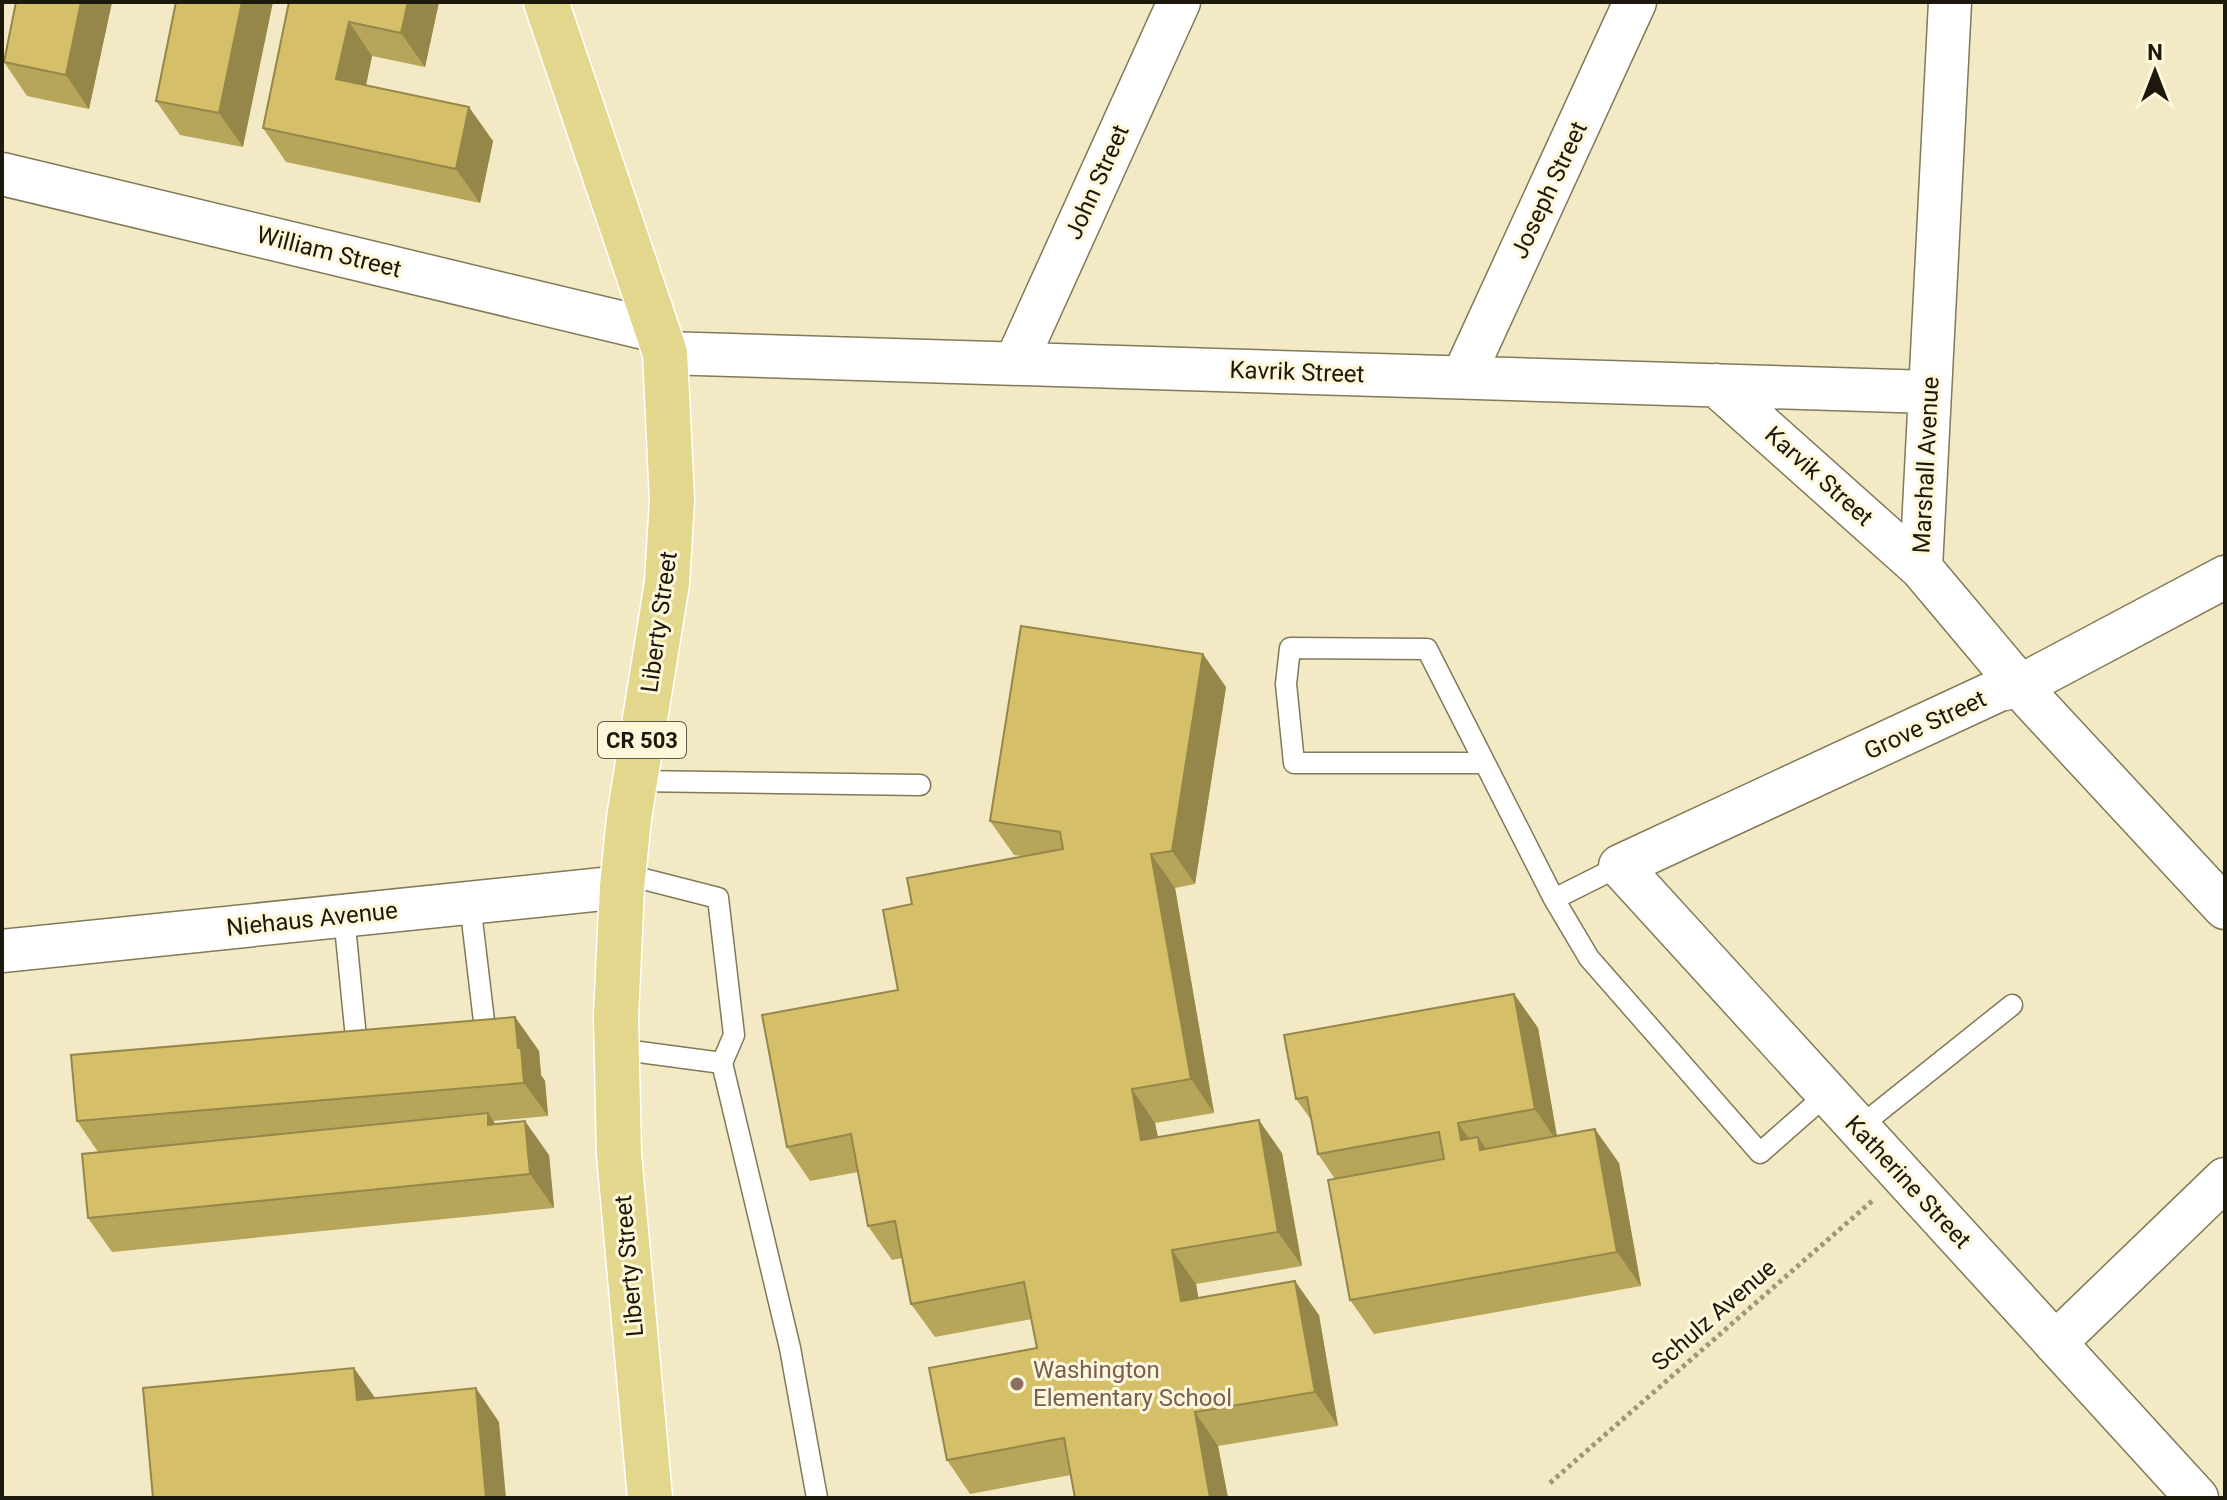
<svg xmlns="http://www.w3.org/2000/svg" width="2227" height="1500" font-family="Roboto,sans-serif">
	<rect width="100%" height="100%" fill="#f3eac5"/>
	<g fill="none" stroke-linecap="round" stroke-linejoin="round">
		<g stroke="#817957" stroke-width="23">
			<path id="lane" d="M 1482,763 L 1294,763 L 1286,684 L 1290,648 L 1427,649 L 1554,899 L 1620,866
				M 635,781 L 920,785
				M 624,874 L 718,898 L 734,1035 L 722,1063 L 790,1348 L 817,1498
				M 1554,899 L 1589,958 L 1760,1153 L 1827,1094
				M 470,903 L 486,1038
				M 344,916 L 357,1048
				M 617,1049 L 722,1063
				M 1858,1128 L 2012,1005"/>
		</g>
		<g stroke="#817957" stroke-width="45">
			<path id="street" d="M 1950,2 L 1921,568 L 2032,700 L 2225,908
				M 2,174 L 657,331
				M 665,353 L 1930,392
				M 1016,362 L 1179,2
				M 1463,377 L 1635,2
				M 1716,385 L 1921,568
				M 2,951 L 622,887
				M 2055,1343 L 2225,1179
				M 2197,1498 L 1620,866 L 1999,690 L 2020,686 L 2225,577"/>
		</g>
		<g stroke="#fff" stroke-width="47">
			<path id="primary" d="M 546,2 L 665,353 L 672,500 L 667,583 L 629,818 L 622,887 L 616,1017 L 619,1154 L 650,1498"/>
		</g>
		<path stroke="#9d967b" stroke-width="5" stroke-dasharray="4 4" stroke-linecap="butt" d="M 1550,1483 L 1872,1201"/>
		<use href="#lane" stroke="#fff" stroke-width="20"/>
		<use href="#street" stroke="#fff" stroke-width="42"/>
		<use href="#primary" stroke="#e2d78c" stroke-width="44"/>
	</g>
	<path fill="#b7a55a" d="M 16,2 L 112,2 L 89,109 L 27,96 L 4,62 Z
		M 176,2 L 243,147 L 180,135 L 156,101 Z
		M 289,2 L 439,2 L 425,67 L 372,56 L 366,86 L 493,141 L 480,203 L 286,162 L 263,128 Z
		M 1226,687 L 1195,884 L 1175,888 L 1214,1113 L 1155,1123 L 1158,1137 L 1282,1153 L 1302,1266 L 1196,1284 L 1198,1298 L 1319,1315 L 1338,1426 L 1218,1446 L 1228,1498 L 1075,1498 L 1071,1475 L 970,1494 L 947,1460 L 1037,1348 L 1032,1319 L 935,1337 L 911,1304 L 902,1258 L 892,1260 L 868,1226 L 858,1172 L 810,1181 L 787,1147 L 898,990 L 1021,856 L 1014,855 L 990,821 Z
		M 1514,994 L 1538,1028 L 1557,1136 L 1619,1163 L 1641,1286 L 1374,1334 L 1350,1300 L 1335,1179 L 1318,1154 L 1312,1121 L 1296,1099 Z
		M 515,1017 L 539,1051 L 541,1075 L 545,1081 L 548,1116 L 493,1121 L 495,1124 L 549,1155 L 554,1208 L 112,1252 L 88,1218 L 98,1152 L 77,1121 Z"/>
	<path fill="#95864a" d="M 81,2 L 112,2 L 89,109 L 66,75 Z
		M 242,2 L 273,2 L 243,147 L 219,113 Z
		M 408,2 L 439,2 L 425,67 L 401,33 Z
		M 349,22 L 372,56 L 360,113 L 336,79 Z
		M 469,107 L 493,141 L 480,203 L 456,169 Z
		M 1203,654 L 1226,687 L 1195,884 L 1172,851 Z
		M 1151,854 L 1175,888 L 1214,1113 L 1191,1079 Z
		M 1514,994 L 1538,1028 L 1558,1143 L 1535,1109 Z
		M 515,1017 L 539,1051 L 541,1075 L 545,1081 L 548,1116 L 524,1083 L 518,1048 Z
		M 1132,1089 L 1155,1123 L 1165,1174 L 1141,1140 Z
		M 488,1113 L 511,1147 L 488,1125 Z
		M 1259,1120 L 1282,1153 L 1302,1266 L 1278,1232 Z
		M 525,1121 L 549,1155 L 554,1208 L 530,1174 Z
		M 1458,1123 L 1482,1157 L 1461,1140 Z
		M 1595,1129 L 1619,1163 L 1641,1286 L 1617,1252 Z
		M 1478,1137 L 1501,1171 L 1480,1150 Z
		M 1172,1250 L 1196,1284 L 1205,1335 L 1181,1301 Z
		M 1295,1281 L 1319,1315 L 1338,1426 L 1315,1392 Z
		M 354,1368 L 378,1402 L 357,1400 Z
		M 476,1388 L 499,1422 L 506,1498 L 486,1498 Z
		M 1195,1412 L 1218,1446 L 1228,1498 L 1210,1498 Z"/>
	<path fill="#d5c069" stroke="#95864a" stroke-width="2" d="M 16,2 L 81,2 L 66,75 L 4,62 Z
		M 176,2 L 242,2 L 219,113 L 156,101 Z
		M 289,2 L 408,2 L 401,33 L 349,22 L 336,79 L 469,107 L 456,169 L 263,128 Z
		M 1021,626 L 1203,654 L 1172,851 L 1151,854 L 1191,1079 L 1132,1089 L 1141,1140 L 1259,1120 L 1278,1232 L 1172,1250 L 1181,1301 L 1295,1281 L 1315,1392 L 1195,1412 L 1210,1498 L 1075,1498 L 1064,1438 L 947,1460 L 929,1368 L 1037,1348 L 1024,1282 L 911,1304 L 895,1221 L 868,1226 L 851,1134 L 787,1147 L 762,1015 L 898,990 L 883,910 L 912,904 L 907,878 L 1063,849 L 1060,832 L 990,821 Z
		M 1514,994 L 1535,1109 L 1458,1123 L 1461,1140 L 1478,1137 L 1480,1150 L 1595,1129 L 1617,1252 L 1350,1300 L 1328,1180 L 1444,1159 L 1439,1132 L 1318,1154 L 1307,1097 L 1296,1099 L 1284,1035 Z
		M 515,1017 L 518,1048 L 521,1048 L 524,1083 L 77,1121 L 71,1055 Z
		M 488,1113 L 488,1125 L 525,1121 L 530,1174 L 88,1218 L 82,1154 Z
		M 354,1368 L 357,1400 L 476,1388 L 486,1498 L 153,1498 L 143,1388 Z"/>
	<circle fill="#8d6e63" stroke="#fef7d9" stroke-width="3" cx="1017" cy="1384" r="8"/>
	<g text-anchor="middle" stroke-width="6" stroke-linejoin="round" paint-order="stroke">
		<rect fill="#fef7d9" stroke="#605b49" stroke-width="2" x="598" y="722" width="88" height="36" rx="6"/>
		<g font-size="22" font-weight="bold" fill="#1c180b">
			<text x="642" y="748">CR 503</text>
		</g>
		<g font-size="24" fill="#1c180b" stroke="#fef7d9">
			<text transform="translate(1097 182) rotate(-66)" y="8">John Street</text>
			<text transform="translate(1549 190) rotate(-65)" y="8">Joseph Street</text>
			<text transform="translate(329 252) rotate(14)" y="8">William Street</text>
			<text transform="translate(1297 372) rotate(2)" y="8">Kavrik Street</text>
			<text transform="translate(1926 465) rotate(-87)" y="8">Marshall Avenue</text>
			<text transform="translate(1819 476) rotate(42)" y="8">Karvik Street</text>
			<text transform="translate(659 622) rotate(-82)" y="8">Liberty Street</text>
			<text transform="translate(1925 725) rotate(-25)" y="8">Grove Street</text>
			<text transform="translate(312 919) rotate(-6)" y="8">Niehaus Avenue</text>
			<text transform="translate(1908 1182) rotate(47)" y="8">Katherine Street</text>
			<text transform="translate(629 1266) rotate(-95)" y="8">Liberty Street</text>
			<text transform="translate(1714 1315) rotate(-41)" y="8">Schulz Avenue</text>
		</g>
		<g font-size="24" fill="#785e54" stroke="#fef7d9" text-anchor="start">
			<text x="1033" y="1378">Washington<tspan x="1033" dy="28">Elementary School</tspan></text>
		</g>
	</g>
	<rect width="2227" height="1500" fill="none" stroke="#1c180b" stroke-width="8"/>
	<g transform="translate(2155 72)" stroke="#fef7d9" stroke-width="6" paint-order="stroke">
	<path d="M0-6L14 30L0 20L-14 30Z" fill="#1c180b"/>
	<text y="-12" font-size="22" font-weight="bold" text-anchor="middle" fill="#1c180b">N</text>
	</g>
</svg>
